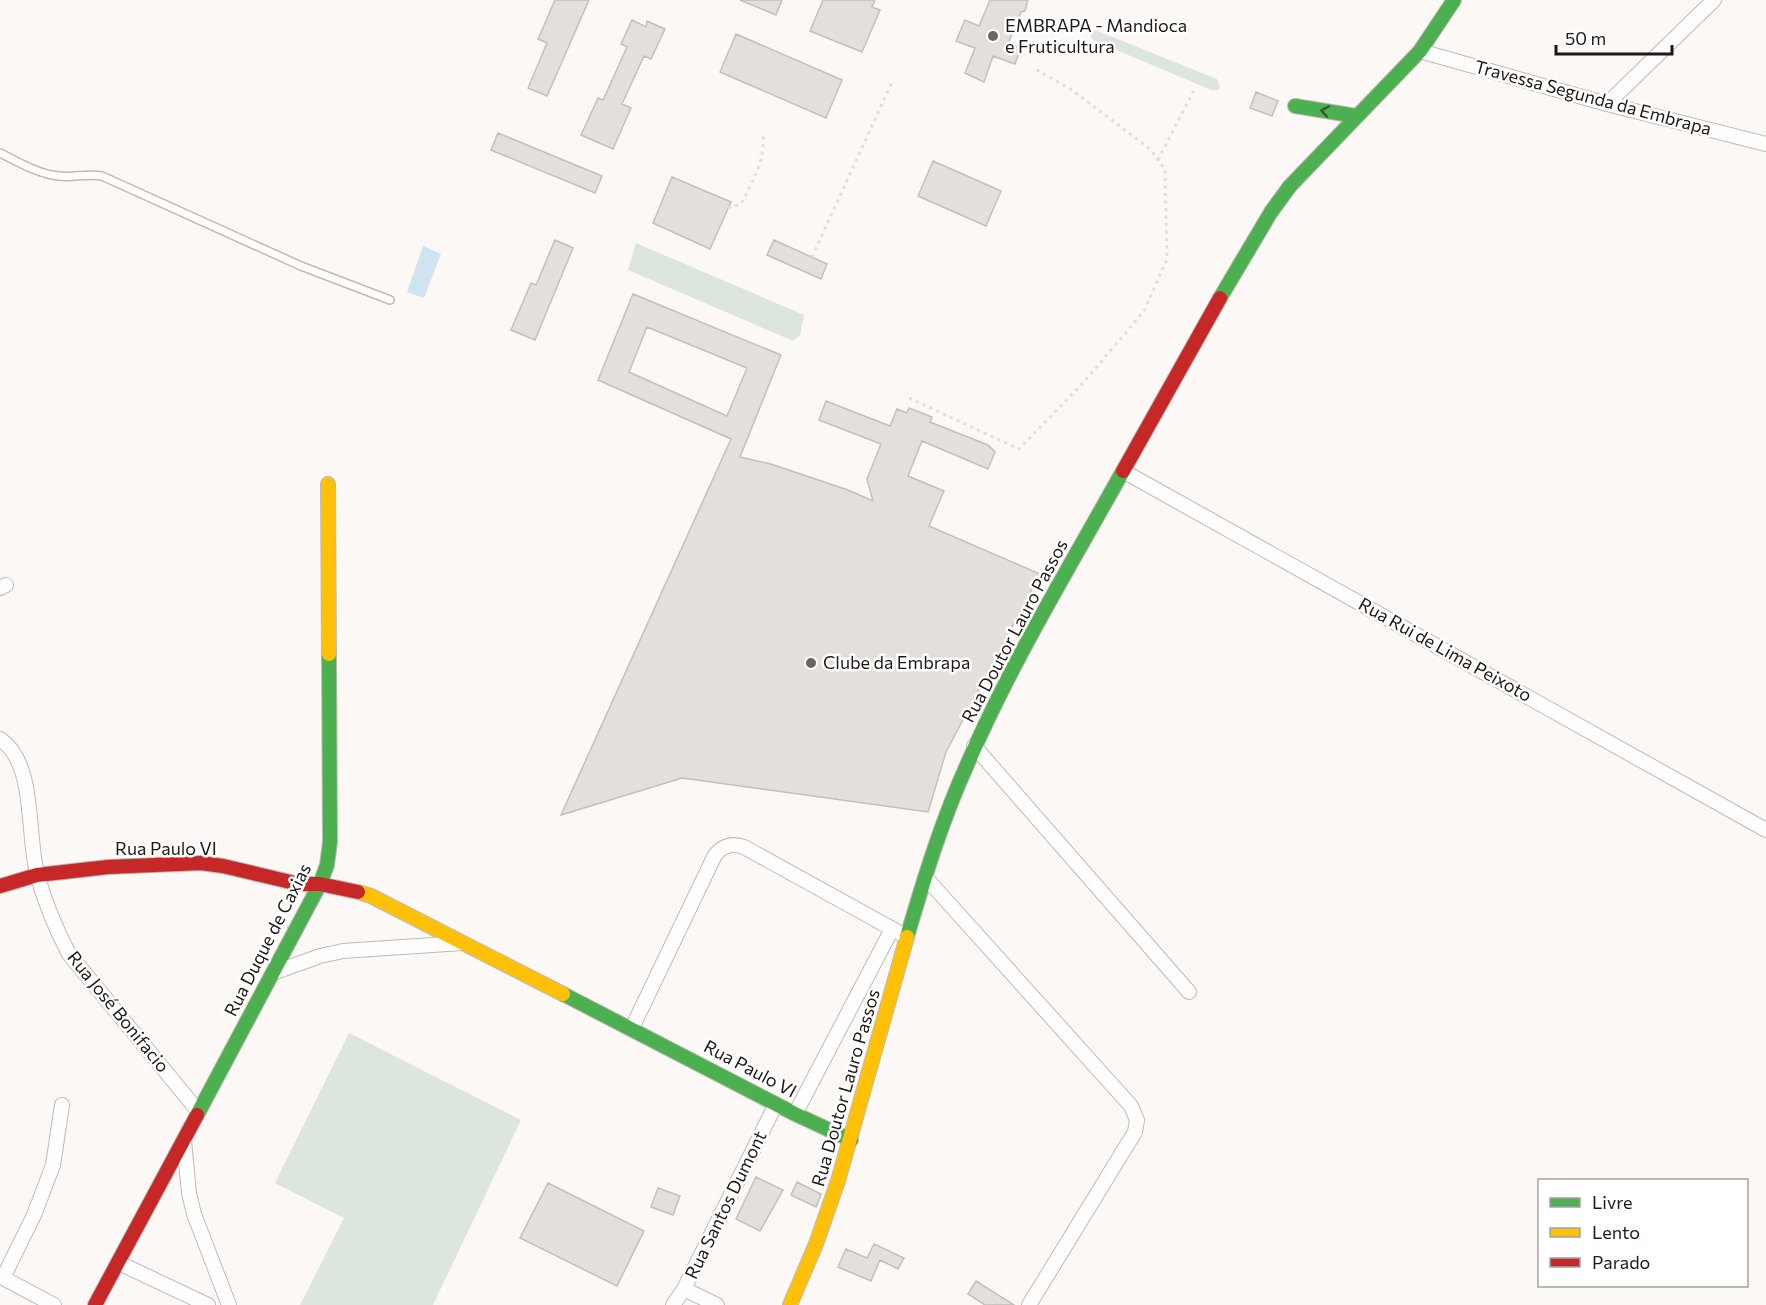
<svg xmlns="http://www.w3.org/2000/svg" width="1766" height="1305" font-family="Commissioner,sans-serif">
	<rect width="100%" height="100%" fill="#fbf8f6"/>
	<path fill="#dde6de" d="M 1095,30 L 1217,79 L 1220,86 L 1219,90 L 1211,90 L 1095,41 L 1091,38 L 1091,33 Z
		M 636,243 L 804,315 L 800,335 L 793,341 L 628,270 Z
		M 349,1033 L 521,1120 L 433,1305 L 300,1305 L 344,1218 L 275,1183 Z"/>
	<path fill="#cfe4ef" d="M 423,246 L 441,254 L 424,298 L 407,292 Z"/>
	<path fill="#e4dfdb" stroke="#c4bfbc" stroke-width="1.5" fill-rule="evenodd" d="M 555,0 L 589,0 L 547,96 L 528,88 L 547,43 L 538,39 Z
		M 740,0 L 782,0 L 776,15 Z
		M 823,0 L 875,0 L 872,7 L 880,10 L 862,52 L 810,31 Z
		M 990,0 L 1028,0 L 1025,11 L 1021,12 L 1008,44 L 1021,48 L 1015,64 L 993,56 L 984,82 L 965,73 L 975,48 L 956,41 L 965,20 L 979,26 Z
		M 632,20 L 646,27 L 647,21 L 665,29 L 651,59 L 644,56 L 622,104 L 631,108 L 613,149 L 581,135 L 598,98 L 603,100 L 627,47 L 621,44 Z
		M 736,34 L 842,80 L 826,118 L 720,72 Z
		M 1256,92 L 1278,101 L 1272,116 L 1250,108 Z
		M 498,133 L 602,176 L 595,193 L 491,150 Z
		M 933,161 L 1001,191 L 986,226 L 918,196 Z
		M 672,177 L 731,202 L 710,249 L 653,223 Z
		M 555,240 L 573,248 L 535,340 L 511,330 L 531,283 L 536,285 Z
		M 774,240 L 827,264 L 821,279 L 767,255 Z
		M 633,294 L 781,355 L 740,457 L 771,464 L 848,490 L 873,501 L 867,479 L 881,444 L 819,420 L 826,401 L 890,426 L 897,409 L 907,413 L 909,408 L 932,417 L 930,422 L 988,445 L 995,452 L 988,469 L 922,441 L 908,476 L 944,491 L 929,526 L 1040,574 L 946,752 L 928,812 L 682,778 L 561,815 L 731,439 L 598,380 ZM 647,327 L 747,368 L 727,416 L 629,372 Z
		M 756,1177 L 783,1190 L 760,1231 L 736,1219 Z
		M 797,1182 L 821,1194 L 816,1207 L 791,1195 Z
		M 548,1183 L 644,1231 L 617,1286 L 520,1238 Z
		M 658,1188 L 680,1196 L 673,1215 L 651,1207 Z
		M 874,1244 L 904,1258 L 898,1269 L 880,1260 L 871,1281 L 838,1267 L 846,1249 L 867,1258 Z
		M 976,1281 L 1014,1305 L 985,1305 L 968,1294 Z"/>
	<g fill="none" stroke-linecap="round" stroke-linejoin="round">
		<g stroke="#bfbab7" stroke-width="10">
			<path id="lane" d="M 0,153 C 18,162 38,174 59,176 C 73,178 87,173 102,176 L 301,266 L 390,300"/>
		</g>
		<g stroke="#bfbab7" stroke-width="16">
			<path id="street" d="M 1420,51 L 1607,104 L 1766,144
				M 1607,104 L 1714,0
				M 1123,471 L 1766,830
				M 0,588 L 6,585
				M 0,739 C 37,763 26,837 38,877 C 45,903 56,929 69,954 L 198,1111
				M 974,746 L 1189,992
				M 926,878 L 1131,1106 L 1137,1120 L 1135,1132 L 1029,1305
				M 273,973 L 320,956 L 343,951 L 462,943
				M 632,1028 L 715,855 C 723,845 732,843 744,847 L 907,937
				M 795,1114 L 892,929
				M 184,1141 L 189,1193 L 194,1214 L 229,1305
				M 119,1263 L 208,1305
				M 684,1289 L 717,1305
				M 54,1305 L 3,1278 L 34,1215 L 53,1165 L 62,1105
				M 673,1305 L 684,1289 L 776,1104"/>
		</g>
		<g stroke="#bfbab7" stroke-width="16">
			<path id="fast" d="M 1295,106 L 1356,116
				M 1220,298 L 1271,212 L 1290,186 L 1420,51 L 1454,0
				M 907,937 C 924,879 942,820 967,765 C 1011,663 1069,568 1123,471
				M 563,994 L 795,1114 L 851,1140
				M 197,1115 L 320,884 L 327,865 L 330,842 L 329,654"/>
		</g>
		<g stroke="#bfbab7" stroke-width="16">
			<path id="slow" d="M 328,484 L 329,654
				M 358,892 L 371,896 L 563,994
				M 790,1305 L 816,1244 L 838,1181 L 907,937"/>
		</g>
		<g stroke="#bfbab7" stroke-width="16">
			<path id="jam" d="M 1123,471 L 1220,298
				M 0,886 L 37,875 L 108,867 L 201,863 L 223,866 L 299,884 L 320,884 L 358,892
				M 95,1305 L 197,1115"/>
		</g>
		<path stroke="#e0dedd" stroke-width="3" stroke-dasharray="3 4.5" stroke-linecap="butt" d="M 1158,160 L 1194,90
			M 728,208 L 741,204 C 753,181 766,159 763,132
			M 812,257 L 892,82
			M 909,398 L 1019,449 L 1083,383 L 1144,311 L 1167,259 L 1165,169 L 1150,149 L 1072,90 L 1035,69"/>
		<use href="#lane" stroke="#fefefe" stroke-width="7"/>
		<use href="#street" stroke="#fefefe" stroke-width="14"/>
		<use href="#fast" stroke="#4caf50" stroke-width="14"/>
		<use href="#slow" stroke="#ffc107" stroke-width="14"/>
		<use href="#jam" stroke="#c62828" stroke-width="14"/>
	</g>
	<defs><path id="oneway-chevron" d="M-2-3.5L2.5 0L-2 3.5" fill="none" stroke-width="1.6" stroke-linecap="round" stroke-linejoin="round" transform="scale(1.5)"/></defs>
	<use stroke="#335c2f" href="#oneway-chevron" transform="translate(1325 111) rotate(-170)"/>
	<g fill="#6c6663" stroke="#fff" stroke-width="2">
		<circle cx="993" cy="36" r="6"/>
		<circle cx="811" cy="663" r="6"/>
	</g>
	<g text-anchor="middle" stroke-width="5" stroke-linejoin="round" paint-order="stroke">
		<g font-size="18" fill="#1f1814" stroke="#fff" text-anchor="start">
			<text x="1005" y="32">EMBRAPA - Mandioca<tspan x="1005" dy="21">e Fruticultura</tspan></text>
			<text x="823" y="669">Clube da Embrapa</text>
		</g>
		<g font-size="18" fill="#1f1814" stroke="#fff">
			<text transform="translate(1593 98) rotate(15)" y="6">Travessa Segunda da Embrapa</text>
			<text transform="translate(1015 631) rotate(-62)" y="6">Rua Doutor Lauro Passos</text>
			<text transform="translate(1445 650) rotate(29)" y="6">Rua Rui de Lima Peixoto</text>
			<text x="166" y="855">Rua Paulo VI</text>
			<text transform="translate(268 940) rotate(-63)" y="6">Rua Duque de Caxias</text>
			<text transform="translate(118 1012) rotate(51)" y="6">Rua José Bonifacio</text>
			<text transform="translate(750 1069) rotate(28)" y="6">Rua Paulo VI</text>
			<text transform="translate(846 1088) rotate(-74)" y="6">Rua Doutor Lauro Passos</text>
			<text transform="translate(726 1205) rotate(-64)" y="6">Rua Santos Dumont</text>
		</g>
	</g>
	<rect x="1538" y="1179" width="210" height="108" fill="#ffffff" stroke="#a5a3a1" stroke-width="1.5"/>
	<rect x="1550" y="1198" width="30" height="9" fill="#4caf50" stroke="#a5a3a1" stroke-width="1.5"/>
	<text x="1592" y="1209" font-size="18" fill="#1f1814">Livre</text>
	<rect x="1550" y="1228" width="30" height="9" fill="#ffc107" stroke="#a5a3a1" stroke-width="1.5"/>
	<text x="1592" y="1239" font-size="18" fill="#1f1814">Lento</text>
	<rect x="1550" y="1258" width="30" height="9" fill="#c62828" stroke="#a5a3a1" stroke-width="1.5"/>
	<text x="1592" y="1269" font-size="18" fill="#1f1814">Parado</text>
	<path d="M1556 45v9h116v-9" fill="none" stroke="#1f1814" stroke-width="3"/>
	<text x="1565" y="45" font-size="18" fill="#1f1814" stroke="#ffffff" stroke-width="4.5" paint-order="stroke">50 m</text>
</svg>
